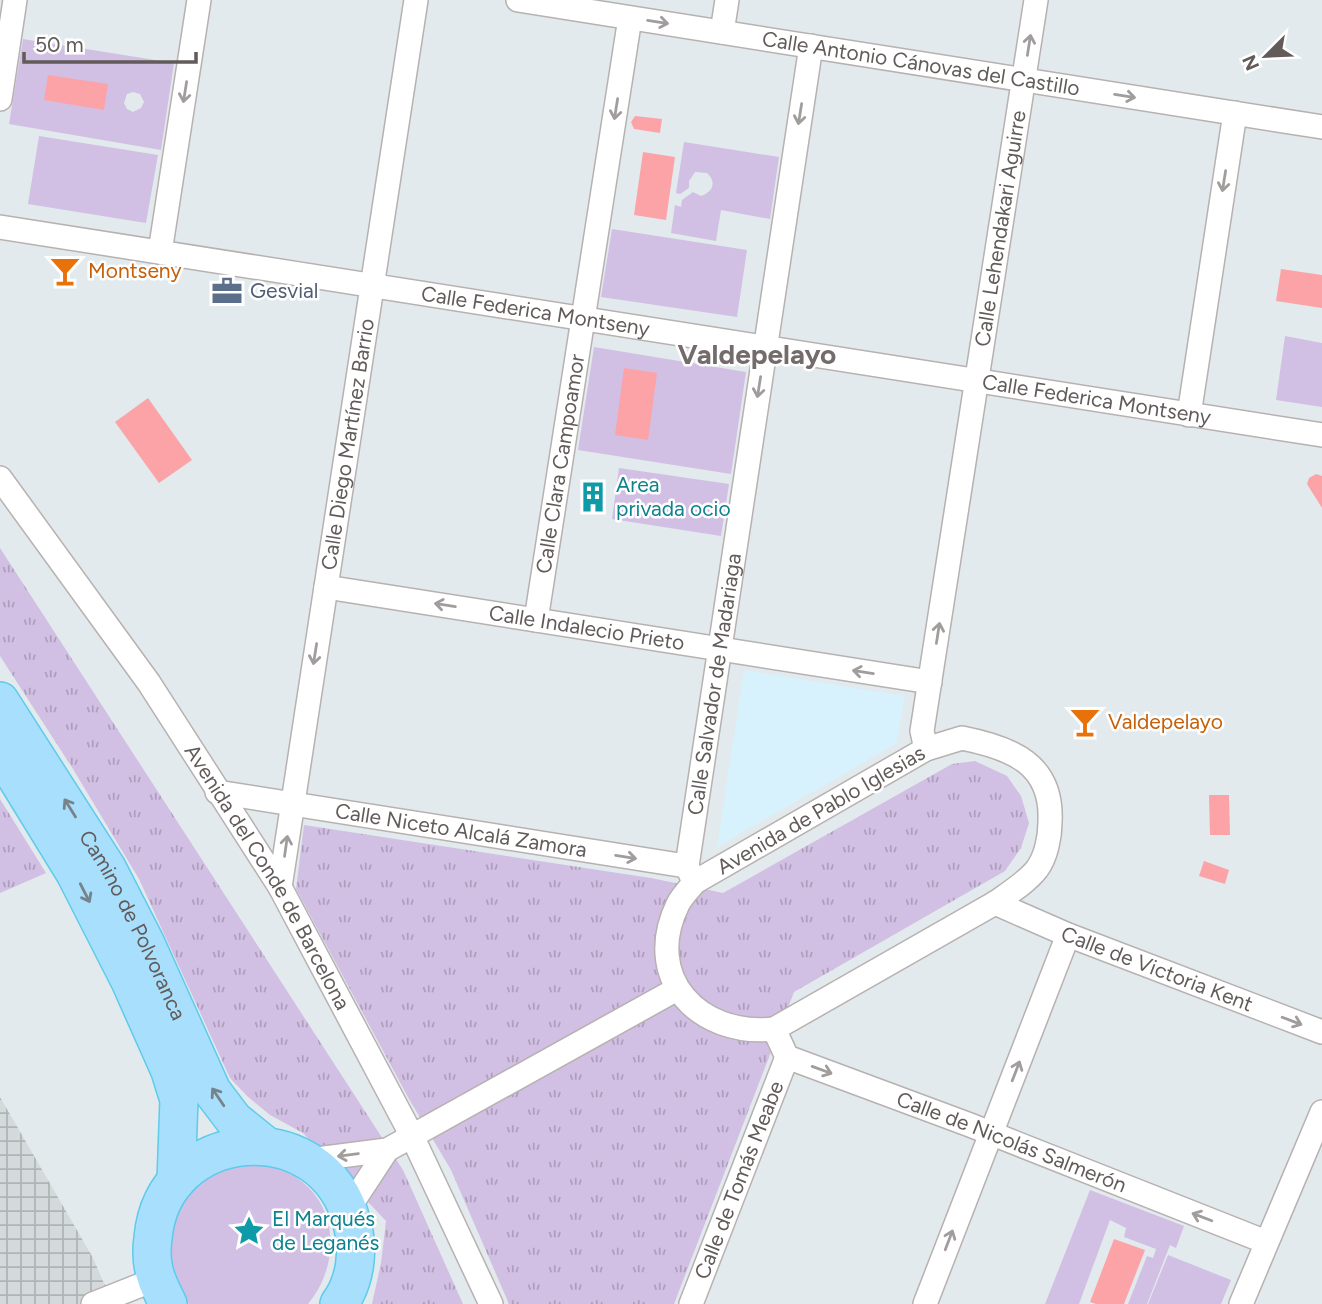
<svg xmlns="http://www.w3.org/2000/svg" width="1322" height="1304" font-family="Figtree,sans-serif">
	<defs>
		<pattern id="industrial-grid" width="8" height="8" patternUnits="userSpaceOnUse" patternTransform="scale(1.75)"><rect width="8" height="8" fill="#d4dadb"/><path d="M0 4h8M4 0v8" fill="none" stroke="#afb4b5"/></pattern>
		<pattern id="park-tufts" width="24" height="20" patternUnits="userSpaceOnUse" patternTransform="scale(1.75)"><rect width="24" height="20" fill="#d2bfe4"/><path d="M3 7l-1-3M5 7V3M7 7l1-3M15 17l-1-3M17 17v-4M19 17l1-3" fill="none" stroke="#ae9ebc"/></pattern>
	</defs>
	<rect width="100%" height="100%" fill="#e2eaed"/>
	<path fill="#d7f2fc" d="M 744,670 L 905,696 L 897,743 L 717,847 Z"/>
	<path fill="url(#industrial-grid)" d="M 0,1097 L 93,1258 L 113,1304 L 0,1304 Z"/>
	<path fill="#d2bfe4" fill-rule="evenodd" d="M 23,39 L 174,63 L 161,150 L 9,124 ZM 133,92 L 140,94 L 144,102 L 141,108 L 133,112 L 127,109 L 124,103 L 127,94 Z
		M 39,136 L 158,155 L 146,223 L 28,204 Z
		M 684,142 L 779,157 L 770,219 L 721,210 L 716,241 L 671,233 L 675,205 L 681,207 L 682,200 L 693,192 L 701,196 C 713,192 717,182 707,173 L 695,172 L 689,181 L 689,188 L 680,194 L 676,193 Z
		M 612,229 L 747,250 L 737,317 L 601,297 Z
		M 1285,336 L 1322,343 L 1322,407 L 1276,400 Z
		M 594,347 L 746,372 L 731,474 L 578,450 Z
		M 619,468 L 729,484 L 721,536 L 612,519 Z
		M 258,1163 C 266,1165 276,1167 284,1171 C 339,1195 343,1262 308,1304 L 189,1304 L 183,1298 L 169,1274 L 169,1219 L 183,1194 L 230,1164 Z
		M 1090,1190 L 1184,1226 L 1176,1248 L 1170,1245 L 1147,1304 L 1128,1304 L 1147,1256 L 1153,1258 L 1156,1249 L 1124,1237 L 1126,1228 L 1110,1220 L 1079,1304 L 1045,1304 Z
		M 1168,1255 L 1231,1280 L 1221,1304 L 1148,1304 Z"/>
	<path fill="url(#park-tufts)" d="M 0,548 L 403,1170 L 463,1304 L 372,1304 L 381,1263 L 386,1221 L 303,1133 L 270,1115 L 247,1096 L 230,1078 L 139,879 L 73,769 L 0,656 Z
		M 975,761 L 1007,776 L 1021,796 L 1029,823 L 1021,848 L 1005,871 L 794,992 L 674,1304 L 509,1304 L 451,1170 L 409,1099 L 296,889 L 304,825 L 651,878 L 723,893 L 952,764 Z
		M 0,799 L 46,873 L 0,893 Z"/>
	<path fill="#fca3a8" d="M 48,75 L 108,84 L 104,110 L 44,100 Z
		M 635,116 L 662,119 L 660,133 L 634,129 L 631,122 Z
		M 643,152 L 675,157 L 666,220 L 634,215 Z
		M 1281,269 L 1322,275 L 1322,308 L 1276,301 Z
		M 624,368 L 657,373 L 648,440 L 615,435 Z
		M 148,398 L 192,460 L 159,483 L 115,422 Z
		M 1316,474 L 1322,476 L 1322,508 L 1307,484 L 1309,478 Z
		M 1209,795 L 1229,795 L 1230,835 L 1210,835 Z
		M 1204,861 L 1229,870 L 1225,884 L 1199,876 Z
		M 1114,1239 L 1145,1250 L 1124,1304 L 1096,1304 L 1090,1302 Z"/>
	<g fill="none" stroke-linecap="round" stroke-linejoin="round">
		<g stroke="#b7b1b0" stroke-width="26">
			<g id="minor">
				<path id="s1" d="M 518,0 L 1322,127"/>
				<path d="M 722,32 L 727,0"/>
				<path d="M 0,99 L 15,0"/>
				<path id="s2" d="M 0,227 L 1322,435"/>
				<path d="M 160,252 L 199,0"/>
				<path d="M 1189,415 L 1235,113"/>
				<path id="s3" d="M 0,478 L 149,683 L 280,887 L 412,1136 L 491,1304"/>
				<path id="s4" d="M 326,587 L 930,682"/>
				<path id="s5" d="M 536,620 L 630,18"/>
				<path d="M 962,738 C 1012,748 1053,764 1050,822 C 1050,837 1046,857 1037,869 C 1026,883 1009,893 995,903 L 774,1029 C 698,1037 642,977 678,904 C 682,896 689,889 695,882 L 926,749 Z"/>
				<path id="s6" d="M 926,749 L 922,731 L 1036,0"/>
				<path id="s7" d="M 217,792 L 673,864 L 687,866 L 693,880"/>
				<path id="s8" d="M 687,866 L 811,46"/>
				<path id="s9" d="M 280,887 L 416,0"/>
				<path id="s10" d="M 995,903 L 1068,935 L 1322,1032"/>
				<path id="s11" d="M 774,1029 L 787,1057 L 970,1125 L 1266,1242"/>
				<path d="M 309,1160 L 387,1150 L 677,989"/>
				<path d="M 349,1208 L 387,1150"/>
				<path d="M 93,1304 L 156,1279"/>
				<path id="s12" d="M 691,1304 L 787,1057"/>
				<path d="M 925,1304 L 1068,935"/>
				<path d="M 1241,1304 L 1322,1112"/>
			</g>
		</g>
		<g stroke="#5ccbec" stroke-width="40">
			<g id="primary">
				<path id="s13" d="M 0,701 L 107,868 L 146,944 L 212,1091 L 234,1120 L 265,1145"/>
				<path d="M 0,751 L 75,873 L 130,981 L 170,1071 L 179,1100 L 176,1181"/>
				<path d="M 168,1304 C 164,1296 160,1288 157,1280 C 152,1267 151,1252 153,1238 C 163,1125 324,1112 352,1223 C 359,1250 356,1281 339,1304"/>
			</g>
		</g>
		<use href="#minor" stroke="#fff" stroke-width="23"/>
		<use href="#primary" stroke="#a8dffc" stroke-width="37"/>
	</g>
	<defs><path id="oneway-shaft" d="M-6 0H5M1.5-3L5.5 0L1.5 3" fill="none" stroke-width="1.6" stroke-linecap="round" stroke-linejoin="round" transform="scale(1.75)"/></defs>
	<g stroke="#a19d9c">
		<use href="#oneway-shaft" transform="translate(658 22) rotate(9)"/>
		<use href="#oneway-shaft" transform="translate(1029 45) rotate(-81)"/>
		<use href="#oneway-shaft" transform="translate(185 92) rotate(99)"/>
		<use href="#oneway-shaft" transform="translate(1125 96) rotate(9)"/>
		<use href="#oneway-shaft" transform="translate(616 109) rotate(99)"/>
		<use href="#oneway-shaft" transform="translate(800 114) rotate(99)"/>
		<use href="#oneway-shaft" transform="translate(1224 181) rotate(99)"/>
		<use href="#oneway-shaft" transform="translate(759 387) rotate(99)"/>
		<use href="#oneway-shaft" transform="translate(445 605) rotate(-171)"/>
		<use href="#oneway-shaft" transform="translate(938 633) rotate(-81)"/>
		<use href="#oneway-shaft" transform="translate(315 654) rotate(99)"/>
		<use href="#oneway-shaft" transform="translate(863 672) rotate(-171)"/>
		<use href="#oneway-shaft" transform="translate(286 846) rotate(-82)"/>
		<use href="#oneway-shaft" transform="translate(626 857) rotate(9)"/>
		<use href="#oneway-shaft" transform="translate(1292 1021) rotate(21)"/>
		<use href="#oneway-shaft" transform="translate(822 1070) rotate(20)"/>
		<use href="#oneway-shaft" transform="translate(1016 1071) rotate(-69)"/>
		<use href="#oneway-shaft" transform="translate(348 1155) rotate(172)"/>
		<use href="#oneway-shaft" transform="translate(1202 1217) rotate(-159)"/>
		<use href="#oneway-shaft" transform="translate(949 1240) rotate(-69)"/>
	</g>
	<g stroke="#77838b">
		<use href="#oneway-shaft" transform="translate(70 808) rotate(-122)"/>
		<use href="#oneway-shaft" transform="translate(85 893) rotate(63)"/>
		<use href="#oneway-shaft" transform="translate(218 1097) rotate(-124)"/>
	</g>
	<defs>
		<g id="bar-bare" transform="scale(2.415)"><path d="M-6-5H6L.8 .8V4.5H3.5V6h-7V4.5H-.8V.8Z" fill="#e8710a" stroke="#fff" stroke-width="2.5" paint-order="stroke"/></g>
		<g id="office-bare" transform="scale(2.415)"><path d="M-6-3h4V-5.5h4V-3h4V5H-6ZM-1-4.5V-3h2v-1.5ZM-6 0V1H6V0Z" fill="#5c6f8a" stroke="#fff" stroke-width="2.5" paint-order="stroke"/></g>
		<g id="building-bare" transform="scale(2.415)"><path d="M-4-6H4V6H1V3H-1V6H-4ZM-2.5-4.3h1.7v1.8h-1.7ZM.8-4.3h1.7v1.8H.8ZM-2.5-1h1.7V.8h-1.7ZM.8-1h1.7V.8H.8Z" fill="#0f9aa8" stroke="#fff" stroke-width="2.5" paint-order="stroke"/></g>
		<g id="sight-bare" transform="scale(2.415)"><path d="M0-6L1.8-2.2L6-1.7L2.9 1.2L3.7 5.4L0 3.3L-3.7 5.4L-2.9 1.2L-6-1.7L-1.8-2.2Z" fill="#0f9aa8" stroke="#fff" stroke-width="2.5" paint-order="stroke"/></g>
	</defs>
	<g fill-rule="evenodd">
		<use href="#bar-bare" x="65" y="271"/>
		<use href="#office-bare" x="227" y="291"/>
		<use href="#building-bare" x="593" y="497"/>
		<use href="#bar-bare" x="1085" y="722"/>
		<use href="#sight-bare" x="249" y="1231"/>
	</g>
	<g text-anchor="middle" stroke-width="5" stroke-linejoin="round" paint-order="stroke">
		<g font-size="21" fill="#625b5a" stroke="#fff">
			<text dy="7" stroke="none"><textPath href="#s1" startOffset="408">Calle Antonio Cánovas del Castillo</textPath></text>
			<text dy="7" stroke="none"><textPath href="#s6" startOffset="527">Calle Lehendakari Aguirre</textPath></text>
			<text dy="7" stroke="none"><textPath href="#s2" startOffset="542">Calle Federica Montseny</textPath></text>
			<text dy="7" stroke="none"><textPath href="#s2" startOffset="1110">Calle Federica Montseny</textPath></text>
			<text dy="7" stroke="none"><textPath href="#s9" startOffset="448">Calle Diego Martínez Barrio</textPath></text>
			<text dy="7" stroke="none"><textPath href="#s5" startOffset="158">Calle Clara Campoamor</textPath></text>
			<text dy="7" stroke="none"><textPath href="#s4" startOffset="264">Calle Indalecio Prieto</textPath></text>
			<text dy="7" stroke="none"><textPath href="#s8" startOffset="184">Calle Salvador de Madariaga</textPath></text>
			<text transform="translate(821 810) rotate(-30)" y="7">Avenida de Pablo Iglesias</text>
			<text dy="7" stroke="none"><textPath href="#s7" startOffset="247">Calle Niceto Alcalá Zamora</textPath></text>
			<text dy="7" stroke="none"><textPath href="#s3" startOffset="481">Avenida del Conde de Barcelona</textPath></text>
			<text dy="7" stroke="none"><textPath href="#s13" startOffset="261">Camino de Polvoranca</textPath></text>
			<text dy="7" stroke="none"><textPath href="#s10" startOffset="175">Calle de Victoria Kent</textPath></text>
			<text dy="7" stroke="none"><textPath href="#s11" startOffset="271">Calle de Nicolás Salmerón</textPath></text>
			<text dy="7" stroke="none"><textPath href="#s12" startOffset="133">Calle de Tomás Meabe</textPath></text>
		</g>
		<g font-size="21" fill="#c56008" stroke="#fff" text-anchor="start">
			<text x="88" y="278">Montseny</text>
			<text x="1108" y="729">Valdepelayo</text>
		</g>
		<g font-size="21" fill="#4e5e75" stroke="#fff" text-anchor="start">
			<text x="250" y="298">Gesvial</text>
		</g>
		<g font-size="21" fill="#0d838f" stroke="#fff" text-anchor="start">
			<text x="616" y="492">Area<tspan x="616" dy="24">privada ocio</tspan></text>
			<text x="272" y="1226">El Marqués<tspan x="272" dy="24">de Leganés</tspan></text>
		</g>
		<g font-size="28" font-weight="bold" fill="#746b6b" stroke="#fff">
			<text x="757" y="364">Valdepelayo</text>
		</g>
	</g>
	<g transform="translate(1266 56) rotate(246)" stroke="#ffffff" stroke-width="5" paint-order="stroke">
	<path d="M0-5L12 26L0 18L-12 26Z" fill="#625b5a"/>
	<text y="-10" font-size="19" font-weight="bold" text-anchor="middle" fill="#625b5a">N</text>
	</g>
	<path d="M24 52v10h172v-10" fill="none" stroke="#625b5a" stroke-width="3.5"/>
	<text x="35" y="52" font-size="21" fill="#625b5a" stroke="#ffffff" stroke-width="5" paint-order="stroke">50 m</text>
</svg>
